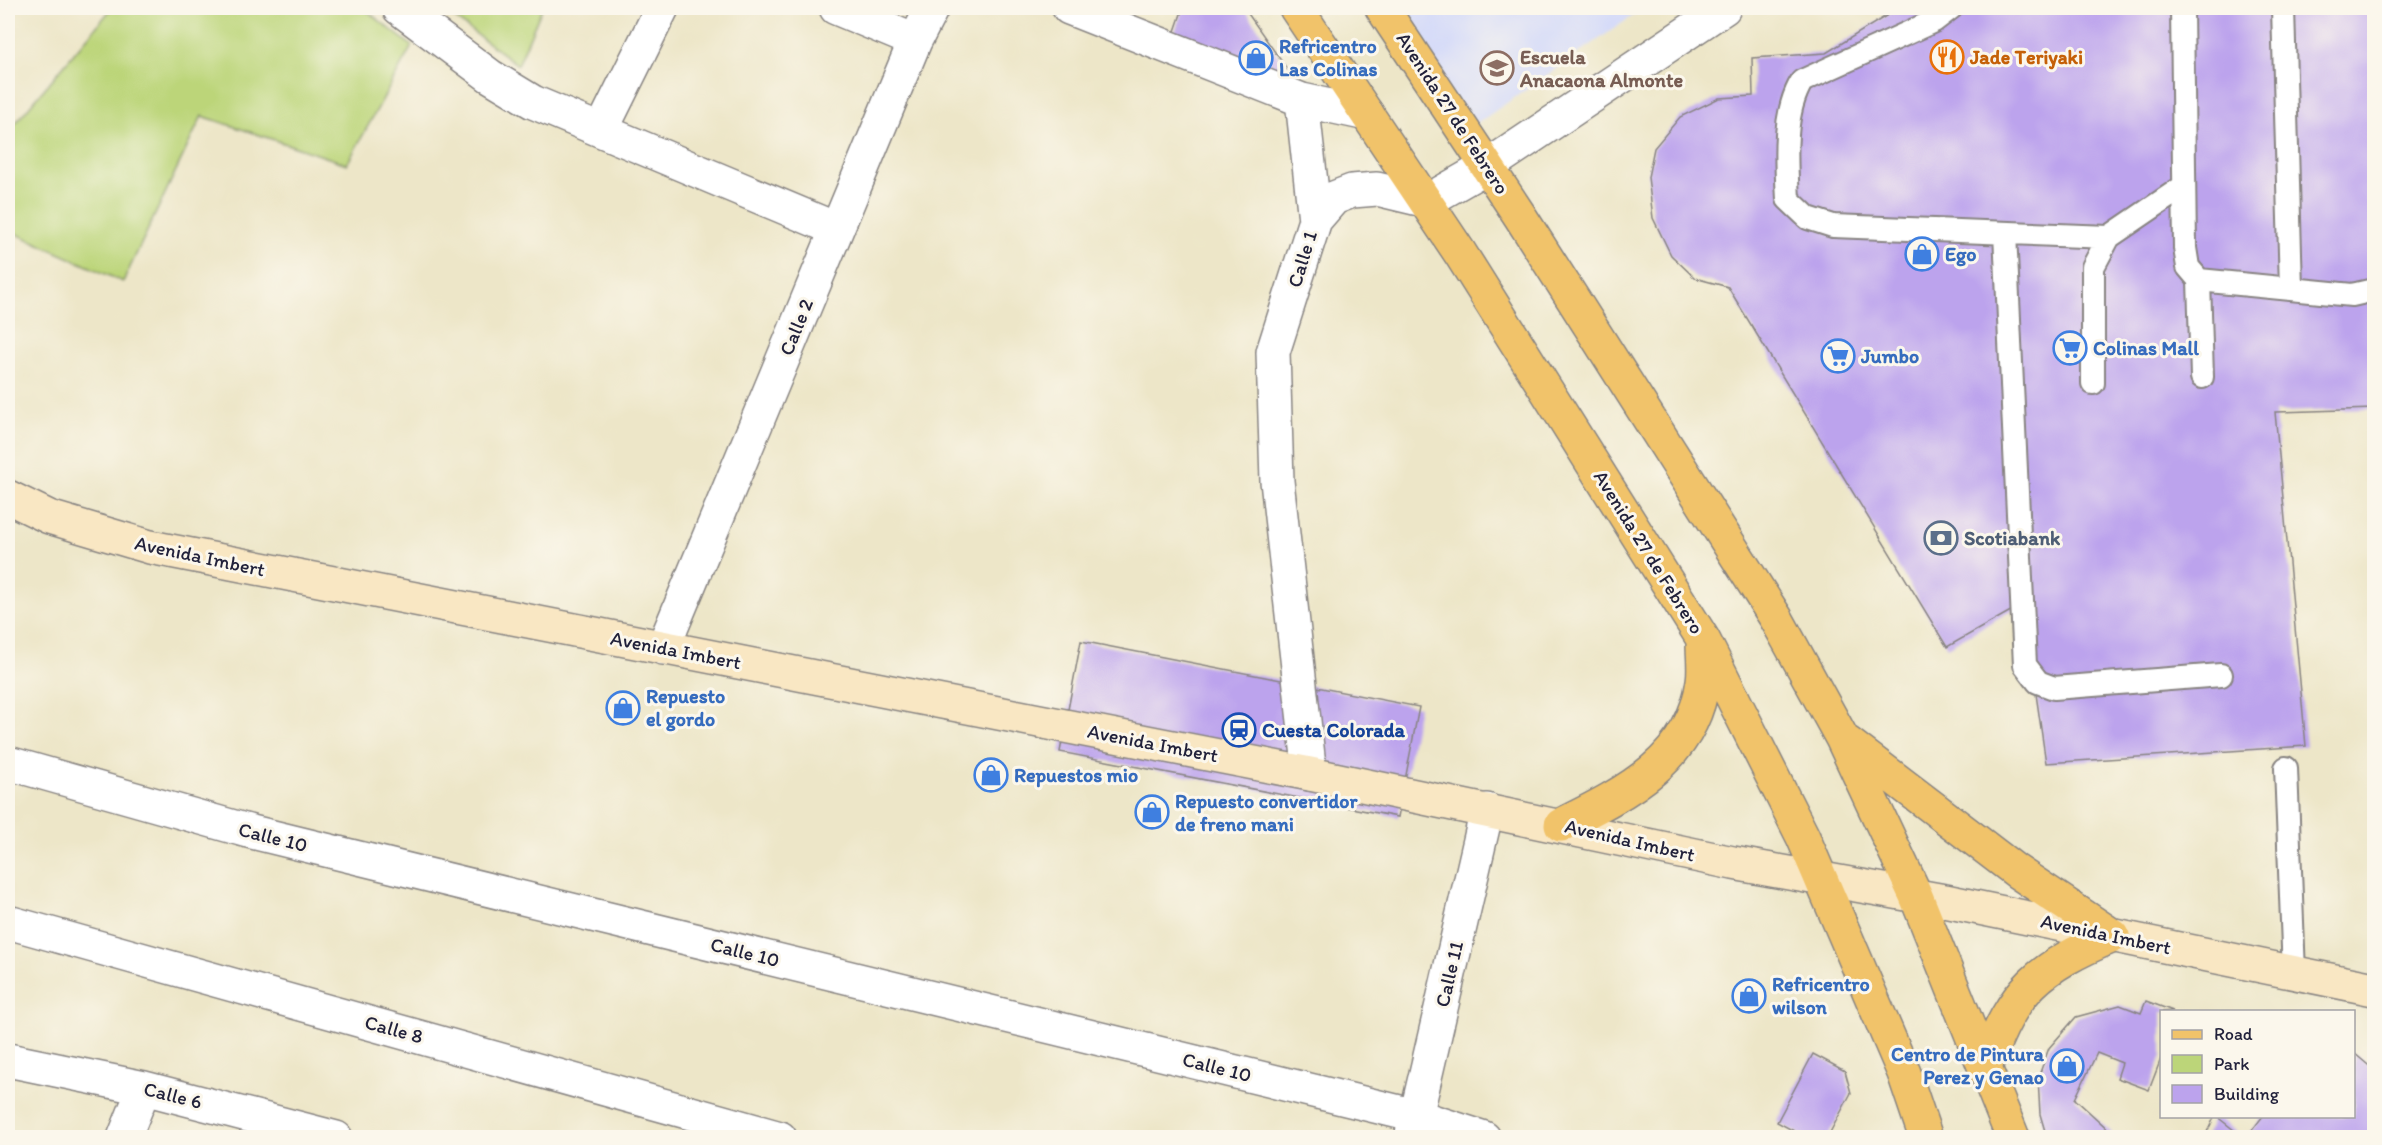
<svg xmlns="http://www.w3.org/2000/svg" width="2382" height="1145" font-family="Itim,sans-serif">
	<rect width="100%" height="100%" fill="#fbf7ec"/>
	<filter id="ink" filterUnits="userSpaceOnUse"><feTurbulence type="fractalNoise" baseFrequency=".0167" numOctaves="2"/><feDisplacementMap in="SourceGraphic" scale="12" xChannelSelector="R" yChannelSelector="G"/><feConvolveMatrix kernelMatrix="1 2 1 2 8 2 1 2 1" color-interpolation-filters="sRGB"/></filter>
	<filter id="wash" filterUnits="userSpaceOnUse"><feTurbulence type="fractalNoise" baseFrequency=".008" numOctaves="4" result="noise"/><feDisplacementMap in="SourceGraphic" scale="24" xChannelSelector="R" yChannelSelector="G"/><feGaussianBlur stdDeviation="1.35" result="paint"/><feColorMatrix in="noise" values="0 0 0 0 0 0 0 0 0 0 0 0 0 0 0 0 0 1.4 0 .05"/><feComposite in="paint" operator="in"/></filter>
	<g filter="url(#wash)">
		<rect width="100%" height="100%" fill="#ede6c8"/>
		<path fill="#d3d9f9" d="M 1403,8 L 1644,8 L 1469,129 Z"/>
		<path fill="#bcd579" stroke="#6f7c5a" stroke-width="1.5" d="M 112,8 L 363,8 L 412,46 L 347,164 L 202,116 L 123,282 L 8,230 L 8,132 Z
			M 441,8 L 542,8 L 518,65 Z"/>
		<g id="blocks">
			<path fill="#bca3ed" d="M 1183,8 L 1244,8 L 1294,79 L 1173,37 Z
				M 1899,8 L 2374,8 L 2374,409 L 2275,412 L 2306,746 L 2046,763 L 2023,604 L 1947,647 L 1728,287 L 1695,278 L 1671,255 L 1653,218 L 1648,177 L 1654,148 L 1680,117 L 1719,98 L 1753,96 L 1752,58 L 1826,53 Z
				M 1081,641 L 1419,707 L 1398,817 L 1060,752 Z
				M 2146,1001 L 2173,1011 L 2162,1012 L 2162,1056 L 2149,1090 L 2117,1078 L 2122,1063 L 2097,1053 L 2075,1099 L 2112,1133 L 2109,1138 L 2047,1138 L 2040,1114 L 2038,1078 L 2049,1048 L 2076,1017 L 2120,1005 L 2141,1013 Z
				M 2354,1053 L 2374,1070 L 2374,1138 L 2246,1138 L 2263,1116 L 2354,1116 Z
				M 1813,1054 L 1845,1071 L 1851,1093 L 1827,1138 L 1807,1138 L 1777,1122 Z
				M 2215,1116 L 2216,1116 L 2244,1138 L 2204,1138 Z"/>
		</g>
	</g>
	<g filter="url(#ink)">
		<use href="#blocks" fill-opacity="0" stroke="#888482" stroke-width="1.5"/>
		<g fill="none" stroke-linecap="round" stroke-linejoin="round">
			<g stroke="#888482" stroke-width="26">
				<path id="service" d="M 1951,8 L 1934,21 L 1802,81 C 1782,113 1786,162 1788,199 L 1808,218 L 1833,226 L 2109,237
					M 2182,8 L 2185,248 L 2188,267 L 2199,280 L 2352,295 L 2374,290
					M 2283,8 L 2291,288
					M 2005,233 L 2025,665 L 2038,682 L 2054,688 L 2221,675
					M 2199,280 L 2202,377
					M 2093,383 L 2093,267 L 2109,237 L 2184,186
					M 2286,768 L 2294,973"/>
			</g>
			<g stroke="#888482" stroke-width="36">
				<path id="minor" d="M 399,8 L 490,76 L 533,102 L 836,229
					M 836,8 L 915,41
					M 1069,8 L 1302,100 L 1367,114
					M 1302,100 L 1315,220
					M 602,129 L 662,8
					M 663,648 L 915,41 L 932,8
					M 8,763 L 248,831 L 1416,1116 L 1484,1138
					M 1310,774 L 1277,481 L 1273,352 L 1315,220 L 1334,198 L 1352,191 L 1377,189 L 1427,201 L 1488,166 L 1724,8
					M 8,922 L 780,1138
					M 8,1060 L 144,1088 L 336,1138
					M 124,1138 L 144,1088
					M 1411,1138 L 1487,810"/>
			</g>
			<g stroke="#888482" stroke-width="36">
				<path id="secondary" d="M 8,497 L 49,517 L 150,547 L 1310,774 L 1733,863 L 1945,901 L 2374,989"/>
			</g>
			<g stroke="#888482" stroke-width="36">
				<path id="primary" d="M 1296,8 L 1460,253 L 1703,639 L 1803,837 L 1904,1073 L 1926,1138
					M 1382,8 L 1520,216 L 1776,618 L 1842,738 L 1916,896 L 2013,1138
					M 1848,743 L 2016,871 L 2113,936
					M 1561,825 C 1625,793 1693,760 1703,681 C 1705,669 1703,656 1703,644
					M 1986,1065 C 2013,989 2039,967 2113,936"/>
			</g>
			<use href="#service" stroke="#fff" stroke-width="22"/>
			<use href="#minor" stroke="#fff" stroke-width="33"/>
			<use href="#secondary" stroke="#f9e7c3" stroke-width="33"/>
			<use href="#primary" stroke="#f1c36a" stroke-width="33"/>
		</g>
	</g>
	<defs>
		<g id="restaurant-ring" transform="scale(1.725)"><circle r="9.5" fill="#fbf7ec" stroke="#e8710a" stroke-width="1.5"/><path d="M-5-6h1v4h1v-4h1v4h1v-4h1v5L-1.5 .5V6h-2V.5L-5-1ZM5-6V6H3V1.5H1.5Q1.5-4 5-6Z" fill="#e8710a"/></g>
		<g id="shop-ring" transform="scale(1.725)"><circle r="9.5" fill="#fbf7ec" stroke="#3f7fe0" stroke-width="1.5"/><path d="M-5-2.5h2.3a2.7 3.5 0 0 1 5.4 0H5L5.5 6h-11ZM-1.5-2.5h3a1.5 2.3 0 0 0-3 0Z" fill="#3f7fe0"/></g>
		<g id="school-ring" transform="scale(1.725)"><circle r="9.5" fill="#fbf7ec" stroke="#8d6e63" stroke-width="1.5"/><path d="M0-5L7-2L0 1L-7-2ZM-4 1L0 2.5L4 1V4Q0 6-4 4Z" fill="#8d6e63"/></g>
		<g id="supermarket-ring" transform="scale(1.725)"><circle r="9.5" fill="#fbf7ec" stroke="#3f7fe0" stroke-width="1.5"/><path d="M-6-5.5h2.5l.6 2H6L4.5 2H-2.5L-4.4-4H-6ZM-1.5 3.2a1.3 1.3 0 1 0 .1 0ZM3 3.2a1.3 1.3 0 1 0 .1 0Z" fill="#3f7fe0"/></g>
		<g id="bank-ring" transform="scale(1.725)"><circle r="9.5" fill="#fbf7ec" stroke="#5c6f8a" stroke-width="1.5"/><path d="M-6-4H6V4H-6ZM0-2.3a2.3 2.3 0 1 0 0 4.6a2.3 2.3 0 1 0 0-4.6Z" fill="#5c6f8a"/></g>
		<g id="station-ring" transform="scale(1.725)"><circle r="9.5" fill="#fbf7ec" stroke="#1a4fb4" stroke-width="1.5"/><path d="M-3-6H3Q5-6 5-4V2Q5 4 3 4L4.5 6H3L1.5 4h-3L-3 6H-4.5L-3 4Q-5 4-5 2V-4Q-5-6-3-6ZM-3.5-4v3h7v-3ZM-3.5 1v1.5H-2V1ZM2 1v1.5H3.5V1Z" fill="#1a4fb4"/></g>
	</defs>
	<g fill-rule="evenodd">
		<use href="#restaurant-ring" x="1947" y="57"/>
		<use href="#shop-ring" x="1256" y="58"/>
		<use href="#school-ring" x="1497" y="68"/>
		<use href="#shop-ring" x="1922" y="254"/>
		<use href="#supermarket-ring" x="2070" y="348"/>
		<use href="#supermarket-ring" x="1838" y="356"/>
		<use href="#bank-ring" x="1941" y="538"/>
		<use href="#shop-ring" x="623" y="708"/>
		<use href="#station-ring" x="1239" y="730"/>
		<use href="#shop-ring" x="991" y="775"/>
		<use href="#shop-ring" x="1152" y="812"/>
		<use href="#shop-ring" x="1749" y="996"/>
		<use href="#shop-ring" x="2067" y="1066"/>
	</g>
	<g text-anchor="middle" stroke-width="6" stroke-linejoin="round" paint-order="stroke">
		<g font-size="20" font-weight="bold" fill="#366cbe" stroke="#fbf7ec" text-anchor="start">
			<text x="1279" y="53">Refricentro<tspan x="1279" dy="23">Las Colinas</tspan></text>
			<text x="1945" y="261">Ego</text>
			<text x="2093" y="355">Colinas Mall</text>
			<text x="1861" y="363">Jumbo</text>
			<text x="646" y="703">Repuesto<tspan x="646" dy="23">el gordo</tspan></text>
			<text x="1014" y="782">Repuestos mio</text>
			<text x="1175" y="808">Repuesto convertidor<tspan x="1175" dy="23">de freno mani</tspan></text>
			<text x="1772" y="991">Refricentro<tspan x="1772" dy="23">wilson</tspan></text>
			<text x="2044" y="1061" text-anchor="end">Centro de Pintura<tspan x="2044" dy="23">Perez y Genao</tspan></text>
		</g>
		<g font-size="20" font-weight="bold" fill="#785e54" stroke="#fbf7ec" text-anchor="start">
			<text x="1520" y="64">Escuela<tspan x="1520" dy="23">Anacaona Almonte</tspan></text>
		</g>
		<g font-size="20" font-weight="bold" fill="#c56008" stroke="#fbf7ec" text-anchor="start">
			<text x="1970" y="64">Jade Teriyaki</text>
		</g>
		<g font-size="20" fill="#22223b" stroke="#fbf7ec">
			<text transform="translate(1453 113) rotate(57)" y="7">Avenida 27 de Febrero</text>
			<text transform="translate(1302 259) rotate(-73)" y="7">Calle 1</text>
			<text transform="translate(796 327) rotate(-68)" y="7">Calle 2</text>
			<text transform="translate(1649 552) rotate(58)" y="7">Avenida 27 de Febrero</text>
			<text transform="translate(200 556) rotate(12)" y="7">Avenida Imbert</text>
			<text transform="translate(676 650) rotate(11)" y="7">Avenida Imbert</text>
			<text transform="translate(1153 743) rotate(11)" y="7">Avenida Imbert</text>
			<text transform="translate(273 837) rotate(14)" y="7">Calle 10</text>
			<text transform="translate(1630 840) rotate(13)" y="7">Avenida Imbert</text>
			<text transform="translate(2106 934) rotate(12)" y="7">Avenida Imbert</text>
			<text transform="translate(745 952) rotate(14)" y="7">Calle 10</text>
			<text transform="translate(1449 974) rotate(-77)" y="7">Calle 11</text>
			<text transform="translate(394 1029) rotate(15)" y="7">Calle 8</text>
			<text transform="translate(1217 1067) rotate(14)" y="7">Calle 10</text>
			<text transform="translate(173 1095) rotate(14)" y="7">Calle 6</text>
		</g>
		<g font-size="20" font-weight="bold" fill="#4e5e75" stroke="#fbf7ec" text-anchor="start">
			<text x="1964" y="545">Scotiabank</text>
		</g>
		<g font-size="20" font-weight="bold" fill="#164399" stroke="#fbf7ec" text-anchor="start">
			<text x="1262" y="737">Cuesta Colorada</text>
		</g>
	</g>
	<rect width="2382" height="1145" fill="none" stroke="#fbf7ec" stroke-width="30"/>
	<rect x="2160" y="1010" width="195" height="108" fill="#fbf7ec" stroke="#a4a2a5" stroke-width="1.5"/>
	<rect x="2172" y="1030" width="30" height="9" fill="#f1c36a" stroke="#a4a2a5" stroke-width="1.5"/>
	<text x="2214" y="1040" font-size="18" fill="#22223b">Road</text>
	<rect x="2172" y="1055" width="30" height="18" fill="#bcd579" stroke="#a4a2a5" stroke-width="1.5"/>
	<text x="2214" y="1070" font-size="18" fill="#22223b">Park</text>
	<rect x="2172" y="1085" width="30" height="18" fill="#bca3ed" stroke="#a4a2a5" stroke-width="1.5"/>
	<text x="2214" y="1100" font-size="18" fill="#22223b">Building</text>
</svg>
